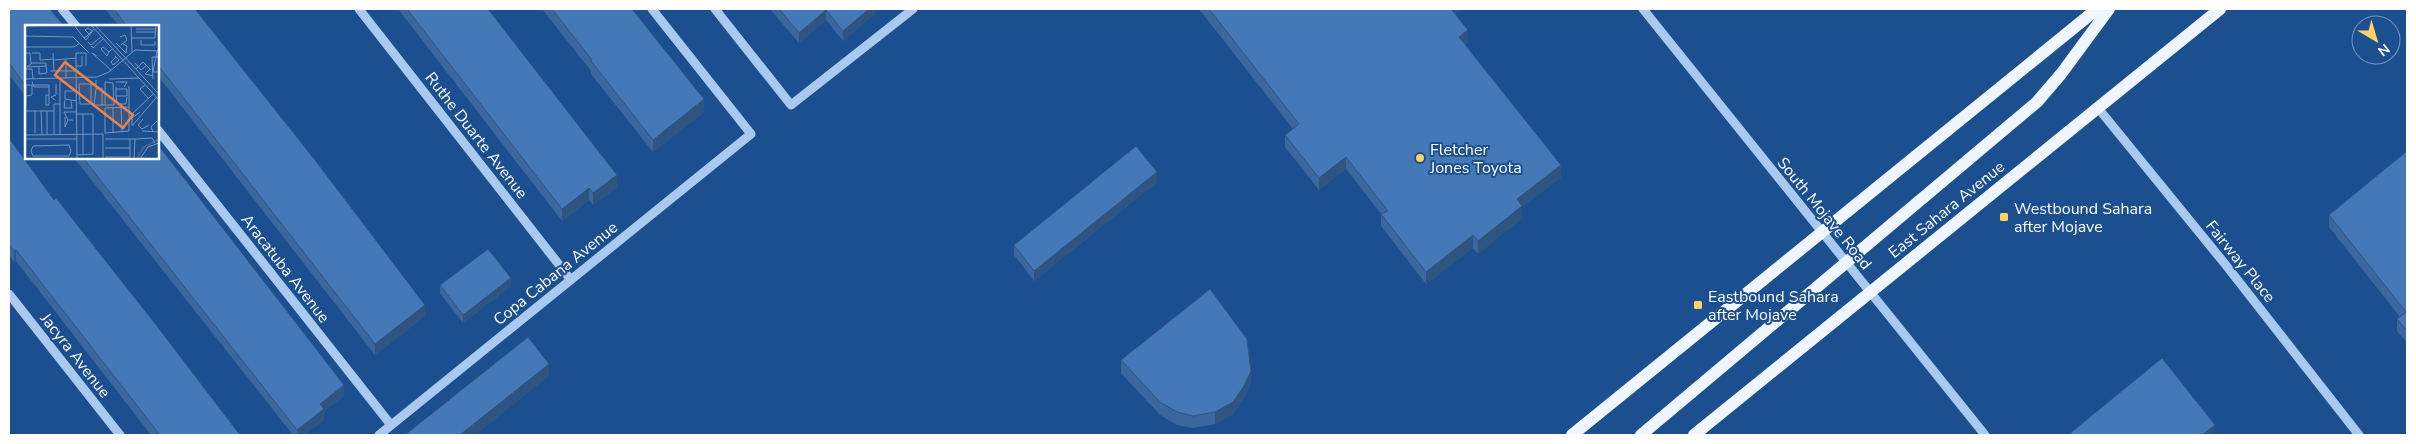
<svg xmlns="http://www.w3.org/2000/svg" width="2416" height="444" font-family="'Nunito Sans',sans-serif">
	<rect width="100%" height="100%" fill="#1b4f8f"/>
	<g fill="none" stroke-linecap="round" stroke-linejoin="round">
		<path stroke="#a9c9ee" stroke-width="9" d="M 62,9 L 76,26
			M 359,9 L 571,280
			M 715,9 L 791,105 L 913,9
			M 1643,9 L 1985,435
			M 2098,108 L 2225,264 L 2359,435
			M 158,130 L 391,425
			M 9,294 L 120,435
			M 379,435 L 751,134 L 652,9"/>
		<path stroke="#f0f6ff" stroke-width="12" d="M 1572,435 L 2097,9
			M 1641,435 L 2037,102 L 2061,74 L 2109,9
			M 1694,435 L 2220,9"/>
	</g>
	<path fill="#3a679d" d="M 9,9 L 26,26 L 26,97 L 9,75 Z
		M 105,9 L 195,9 L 425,316 L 375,355 L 158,76 L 158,26 L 119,26 Z
		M 398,9 L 488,9 L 617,187 L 593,205 L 589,200 L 562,221 Z
		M 542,9 L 632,9 L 704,112 L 653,152 L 591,74 L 591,71 Z
		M 770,9 L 876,9 L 876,13 L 843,41 L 826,20 L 799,43 Z
		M 1199,9 L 1460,9 L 1455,13 L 1468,42 L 1465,44 L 1561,177 L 1522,207 L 1522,218 L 1478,254 L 1473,248 L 1426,284 L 1381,226 L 1381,214 L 1346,169 L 1319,190 L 1285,147 L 1285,135 L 1293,129 Z
		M 9,138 L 54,200 L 240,435 L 151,435 L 16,261 L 14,262 L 9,255 Z
		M 2407,151 L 2407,343 L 2397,331 L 2397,319 L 2400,317 L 2329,227 L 2329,215 Z
		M 74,158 L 158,158 L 344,396 L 324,411 L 324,420 L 304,435 L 293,435 Z
		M 1157,182 L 1034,281 L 1014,255 L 1014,245 Z
		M 440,285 L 511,286 L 463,323 L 440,293 Z
		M 1121,360 L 1251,383 L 1244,398 L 1233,414 L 1215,424 L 1193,428 L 1177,425 L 1160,415 L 1121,373 Z"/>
	<path fill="#305480" d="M 869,9 L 876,9 L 876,13 L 843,41 L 843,31 Z
		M 1448,9 L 1460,9 L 1448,18 Z
		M 826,10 L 826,20 L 799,43 L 799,33 Z
		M 1468,30 L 1468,42 L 1459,49 L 1459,37 Z
		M 704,99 L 704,112 L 653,152 L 653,140 Z
		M 1346,157 L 1346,169 L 1319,190 L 1319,178 Z
		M 1561,165 L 1561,177 L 1522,207 L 1522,218 L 1478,254 L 1478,241 L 1517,199 Z
		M 1157,172 L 1157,182 L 1034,281 L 1034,271 Z
		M 617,175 L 617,187 L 593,205 L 593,193 Z
		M 589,188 L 589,200 L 562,221 L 562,209 Z
		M 1473,235 L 1473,248 L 1426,284 L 1426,272 Z
		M 16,250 L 16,261 L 14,262 L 14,251 Z
		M 511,278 L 511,286 L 463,323 L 463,315 Z
		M 425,305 L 425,316 L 375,355 L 375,344 Z
		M 549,364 L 549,376 L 476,435 L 460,435 Z
		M 1251,371 L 1251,383 L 1244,398 L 1233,414 L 1215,424 L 1215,412 Z
		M 344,385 L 344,396 L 324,411 L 324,420 L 304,435 L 297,435 L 297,430 L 320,404 Z
		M 2215,425 L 2215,435 L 2202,435 Z"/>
	<path fill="#4478b7" stroke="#305480" d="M 9,9 L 50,9 L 64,26 L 26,26 L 26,86 L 9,63 Z
		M 114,9 L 195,9 L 315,160 L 425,305 L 375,344 L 158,65 L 158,26 L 127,26 Z
		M 407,9 L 488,9 L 617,175 L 593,193 L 589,188 L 562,209 Z
		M 552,9 L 632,9 L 704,99 L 653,140 L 591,61 L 592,60 Z
		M 779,9 L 869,9 L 843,31 L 826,10 L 799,33 Z
		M 1209,9 L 1451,9 L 1468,30 L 1459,37 L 1561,165 L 1517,199 L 1522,206 L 1478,241 L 1473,235 L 1426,272 L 1381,214 L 1388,211 L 1346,157 L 1319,178 L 1285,135 L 1299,124 Z
		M 9,138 L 54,200 L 56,198 L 157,326 L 240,435 L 160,435 L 16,250 L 14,251 L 9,244 Z
		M 158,145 L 194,191 L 344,385 L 320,404 L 324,409 L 297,430 L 83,158 L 158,158 Z
		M 1136,146 L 1157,172 L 1034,271 L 1014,245 Z
		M 2407,151 L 2407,331 L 2397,319 L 2406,312 L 2329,215 Z
		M 488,249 L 511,278 L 463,315 L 440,285 Z
		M 1210,289 L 1247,339 L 1251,371 L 1244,386 L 1233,402 L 1215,412 L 1193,416 L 1177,412 L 1160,402 L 1121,360 Z
		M 528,337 L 549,364 L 460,435 L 405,435 Z
		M 2162,358 L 2215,425 L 2202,435 L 2068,435 Z"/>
	<g fill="#ffd166" stroke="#1b4f8f" stroke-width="2">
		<circle cx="1420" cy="158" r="5"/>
		<rect x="1999" y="212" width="10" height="10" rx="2.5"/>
		<rect x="1693" y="300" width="10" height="10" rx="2.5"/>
	</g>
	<g text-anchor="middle" stroke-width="4" stroke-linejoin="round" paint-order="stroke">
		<g font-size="16" fill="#fff" stroke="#1b4f8f">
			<text transform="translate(477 135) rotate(52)" y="6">Ruthe Duarte Avenue</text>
			<text transform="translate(1946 209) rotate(-39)" y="6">East Sahara Avenue</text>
			<text transform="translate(1825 213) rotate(51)" y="6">South Mojave Road</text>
			<text transform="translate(2241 261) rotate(51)" y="6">Fairway Place</text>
			<text transform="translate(286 268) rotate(52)" y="6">Aracatuba Avenue</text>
			<text transform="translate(555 273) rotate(-39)" y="6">Copa Cabana Avenue</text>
			<text transform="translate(76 355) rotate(52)" y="6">Jacyra Avenue</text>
		</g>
		<g font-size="16" fill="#fff" stroke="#1b4f8f" text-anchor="start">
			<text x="1430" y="155">Fletcher<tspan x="1430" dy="18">Jones Toyota</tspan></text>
			<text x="2014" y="214">Westbound Sahara<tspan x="2014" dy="18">after Mojave</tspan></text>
			<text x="1708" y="302">Eastbound Sahara<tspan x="1708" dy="18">after Mojave</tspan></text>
		</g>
	</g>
	<g transform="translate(25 25)">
		<rect width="134" height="134" fill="#1b4f8f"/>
		<path fill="none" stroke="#3c6290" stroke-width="2.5" d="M 112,134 L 118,123 L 134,114"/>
		<path fill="none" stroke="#7695bc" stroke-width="1" d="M 49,0 L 59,13M 66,0 L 134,75M 70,0 L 134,69M 106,0 L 107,27M 0,1 L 49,0M 111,4 L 131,4M 111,7 L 131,7M 64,9 L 60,5 L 63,3 L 67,6 L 62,11 L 59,13 L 61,15 L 69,4M 0,11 L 48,12 L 64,28M 95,12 L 100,10 L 102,15 L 96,20M 106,13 L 130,13 L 131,0M 116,15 L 116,20 L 130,20 L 130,16M 63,17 L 66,20 L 76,12M 91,18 L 101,28 L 102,21 L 98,19M 66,21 L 68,23 L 78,14M 0,22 L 49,22 L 55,18M 132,26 L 128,47 L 134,47M 84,27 L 82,31 L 76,24 L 78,22 L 84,27 L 87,24M 0,28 L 5,28 L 6,39 L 2,42 L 21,41 L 21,38 L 6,38M 7,28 L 15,28 L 15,35 L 29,34M 28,28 L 29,46M 57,31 L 57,41 L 51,41 L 51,28 L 61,28 L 61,41M 72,31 L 67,28 L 86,45M 90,31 L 94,35 L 88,40 L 86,37 L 91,32M 29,35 L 51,33M 41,35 L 41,54M 110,38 L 116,45 L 122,40M 14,41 L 14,49 L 22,48 L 21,41M 51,41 L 52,134M 0,44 L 7,44 L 8,54M 111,44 L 118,37 L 126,45M 125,44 L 120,49 L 128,51M 25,46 L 54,46M 0,54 L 72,52 L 84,47 L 110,25 L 134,26M 84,54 L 114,53M 128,54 L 127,32 L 134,32M 71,55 L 71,64 L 77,63 L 77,80 L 69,80 L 71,64M 35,56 L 35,109M 7,57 L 9,62 L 24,62M 91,57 L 102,57 L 99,62M 66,59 L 66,79M 120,60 L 115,64 L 124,74M 104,61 L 104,106 L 80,108 L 80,83 L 104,82M 91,62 L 91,71 L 102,71 L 102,64 L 91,64M 52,66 L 40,66 L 40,74 L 52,76M 1,71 L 7,70 L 7,60M 91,71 L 92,79 L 101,79 L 102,72M 30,75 L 26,72 L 31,70 L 31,59M 40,75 L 39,83 L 47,83 L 46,76M 69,79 L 55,79 L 54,59 L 71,59M 1,80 L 1,60 L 24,60 L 24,80 L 21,80 L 21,70 L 24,70M 77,80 L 89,80 L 88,58 L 80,57 L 80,80M 88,82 L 88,108M 96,82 L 97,107M 0,86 L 29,86M 10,86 L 10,108M 16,86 L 17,110M 22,86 L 22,109M 115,87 L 107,93 L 107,101 L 131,73M 52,89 L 68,89 L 68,129 L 52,130M 58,89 L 58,130M 107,89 L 128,69M 40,92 L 40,102 L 43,95M 118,94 L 113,100 L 117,104 L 124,100M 48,95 L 43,95 L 39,87 L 52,87M 117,106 L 134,107M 128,107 L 126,102 L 134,94M 29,109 L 29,79 L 35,79M 78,109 L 78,134M 0,110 L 78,109M 0,114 L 52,114M 80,114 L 110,114M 80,123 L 105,123M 6,126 L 8,131 L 44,131 L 46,126M 6,126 L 8,121 L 44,120 L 46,126M 80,132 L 105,132 L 105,114M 109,134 L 110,114 L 127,113 L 130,118M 115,134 L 123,122 L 134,118"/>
		<path fill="#ee8249" fill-opacity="0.15" stroke="#ee8249" stroke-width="2.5" d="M 40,37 L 108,90 L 98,103 L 30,50 Z"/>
		<rect width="134" height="134" fill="none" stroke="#fff" stroke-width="2.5"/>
	</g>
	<rect width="2416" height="444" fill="none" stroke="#ffffff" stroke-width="20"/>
	<g transform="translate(2376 40) rotate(142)"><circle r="24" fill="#1b4f8f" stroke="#7695bc"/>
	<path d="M0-4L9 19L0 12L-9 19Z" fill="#ffd166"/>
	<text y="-8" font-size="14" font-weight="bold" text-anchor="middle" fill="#ffffff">N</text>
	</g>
</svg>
